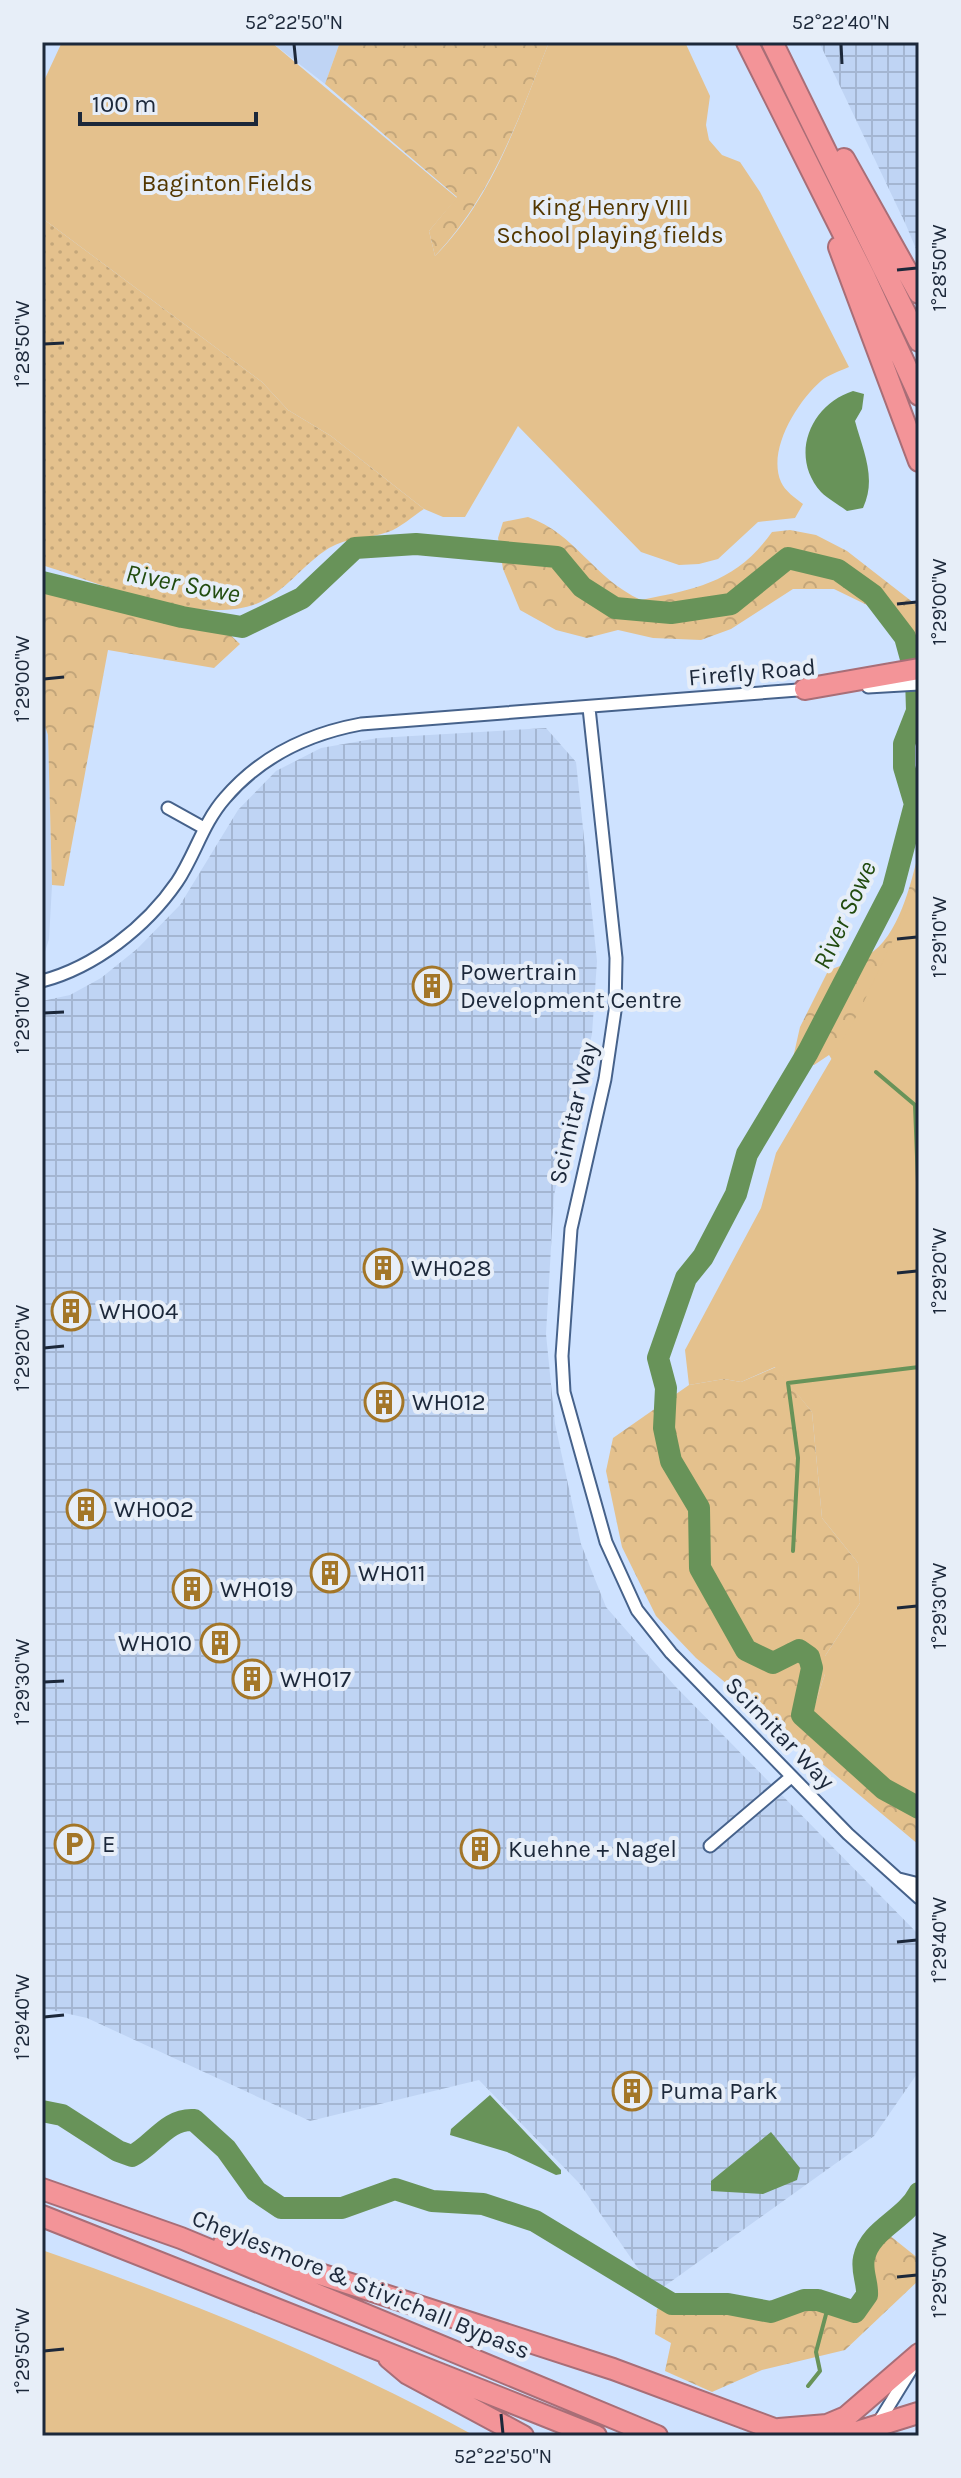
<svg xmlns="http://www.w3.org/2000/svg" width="961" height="2478" font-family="Karla,sans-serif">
	<defs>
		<pattern id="industrial-grid" width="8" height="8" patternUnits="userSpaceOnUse" patternTransform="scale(2)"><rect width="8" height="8" fill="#bfd4f4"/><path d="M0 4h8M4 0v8" fill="none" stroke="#a4b6d2"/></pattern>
		<pattern id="grass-dots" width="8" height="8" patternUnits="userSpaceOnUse" patternTransform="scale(2)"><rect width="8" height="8" fill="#e4c18d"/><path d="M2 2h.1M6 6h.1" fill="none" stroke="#c3a67a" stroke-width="1.8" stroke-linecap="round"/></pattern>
		<pattern id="forest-crowns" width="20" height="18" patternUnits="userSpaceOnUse" patternTransform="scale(2)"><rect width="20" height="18" fill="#e4c18d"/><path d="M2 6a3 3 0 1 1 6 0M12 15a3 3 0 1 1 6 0" fill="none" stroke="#c3a67a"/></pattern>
	</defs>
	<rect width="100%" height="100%" fill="#cee2ff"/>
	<path fill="#bfd4f4" d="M 271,42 L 340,42 L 325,84 Z
		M 42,718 L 48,735 L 52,885 L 49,939 L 42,961 Z"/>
	<path fill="url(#industrial-grid)" d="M 819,42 L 919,42 L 919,256 L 906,225 Z
		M 546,728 L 576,762 L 597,961 L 592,1034 L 554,1195 L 546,1334 L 555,1424 L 581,1544 L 606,1607 L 674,1685 L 919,1935 L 919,2071 L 874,2136 L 655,2293 L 580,2184 L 479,2080 L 310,2121 L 87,2018 L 42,2008 L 42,1001 L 70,995 L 101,978 L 137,949 L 180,905 L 238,810 L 276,771 L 321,748 L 378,738 Z"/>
	<path fill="url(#grass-dots)" d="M 42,218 L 262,382 L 288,410 L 331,436 L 424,509 C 413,516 400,528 388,532 C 368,539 348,537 329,548 C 303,564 285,593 256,604 C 197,626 100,583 42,565 Z"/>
	<path fill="url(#forest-crowns)" d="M 340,42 L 549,42 C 519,118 492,196 435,256 L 429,231 L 457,197 L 325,84 Z
		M 528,517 C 576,534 593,578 641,600 C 699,588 736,582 772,532 L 790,530 L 816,535 L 847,551 L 919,607 L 919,655 L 867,605 L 834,589 L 793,589 L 731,629 L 701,640 L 653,638 L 618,630 L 587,638 L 556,630 L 520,610 L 503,569 L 498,538 L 503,522 Z
		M 42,591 L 224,629 L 240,644 L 214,668 L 108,650 L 64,886 L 52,885 L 48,735 L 42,718 Z
		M 919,851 L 919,1195 L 829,1055 L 814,1065 L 793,1058 L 800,1027 L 828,971 C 841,964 856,963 868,955 C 899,937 911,883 919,851 Z
		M 776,1367 L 812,1412 L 822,1518 L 858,1563 L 860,1603 L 825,1656 L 825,1674 L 814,1707 L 887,1783 L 919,1797 L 919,1845 L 696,1658 L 656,1616 L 622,1547 L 606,1471 L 613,1438 L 689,1385 L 724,1379 L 741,1382 Z
		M 889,2235 L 919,2259 L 919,2280 L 845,2350 L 762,2370 L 712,2392 L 665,2371 L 671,2343 L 655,2334 L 657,2309 C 668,2307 731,2310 744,2313 C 752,2315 760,2319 768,2320 C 787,2321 795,2301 814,2304 C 828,2306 839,2317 854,2320 L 871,2307 L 875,2290 C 866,2270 871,2255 881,2236 Z"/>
	<path fill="#e4c18d" d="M 62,42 L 271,42 L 457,198 L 429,231 L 435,256 C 493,198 519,117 549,42 L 685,42 L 710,96 L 706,125 L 709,140 L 722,155 L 740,162 L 760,192 L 849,367 C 840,371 828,375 821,381 C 797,402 767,450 781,482 C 785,491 795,498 803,504 L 795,518 L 758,522 L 718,559 L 699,564 L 679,565 L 641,552 L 518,426 L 465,517 L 443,517 L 424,509 L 331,436 L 288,410 L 262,382 L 42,218 L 42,85 Z
		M 919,885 L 919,1797 C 879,1779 835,1746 814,1707 L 825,1674 L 825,1656 L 860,1603 L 858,1563 L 822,1518 L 812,1412 L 775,1367 L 741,1382 L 724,1379 L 689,1385 L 685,1350 L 761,1208 L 776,1153 L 859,1012 Z
		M 42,2250 C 189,2301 338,2361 475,2436 L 42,2436 Z"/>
	<path fill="#689359" d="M 853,391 L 864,394 L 862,409 L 855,421 C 863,451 877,478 863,508 L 847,511 C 839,505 828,499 821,492 C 789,456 810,405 853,391 Z
		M 490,2095 L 561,2170 L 561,2174 L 556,2175 L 507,2152 L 450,2135 L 451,2129 Z
		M 771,2132 L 800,2168 L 797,2180 L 763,2194 L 711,2191 L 711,2181 Z"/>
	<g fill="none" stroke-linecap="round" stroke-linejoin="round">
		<path stroke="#689359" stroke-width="4" d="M 876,1072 L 915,1105 L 919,1208
			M 793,1551 L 798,1458 L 788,1383 L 919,1367
			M 808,2386 L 820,2371 L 816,2352 L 829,2303"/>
		<path stroke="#689359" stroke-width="22" d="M 42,582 L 182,617 L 242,627 L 302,598 L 355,548 L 416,544 L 557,557 L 582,587 L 615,608 L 671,613 L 731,604 L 788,558 L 838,570 L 873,595 L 905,637 L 916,677 L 917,711 L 904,744 L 904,767 L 915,804 L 893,888 L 808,1052 L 747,1154 L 736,1194 L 703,1257 L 686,1278 L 658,1358 L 666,1388 L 664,1428 L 671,1461 L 699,1508 L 700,1568 L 746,1650 L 773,1663 L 799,1650 L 809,1657 L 812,1668 L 802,1715 L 884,1789 L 919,1808
			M 42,2111 L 62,2115 L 118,2151 L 132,2156 C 154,2145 167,2118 194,2120 L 226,2149 L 256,2191 L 281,2208 L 342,2208 L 395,2189 L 432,2201 L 483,2204 L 535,2221 L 672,2304 L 728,2304 L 771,2312 L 804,2300 L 818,2300 L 855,2312 L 867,2295 C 868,2283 861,2271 864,2258 C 870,2229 905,2220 919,2193"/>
		<g stroke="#46628b" stroke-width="15">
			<path id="street" d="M 868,687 L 919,684
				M 589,708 L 616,958 L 615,1011 L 605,1079 L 571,1229 L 562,1356 L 564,1392 L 606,1542 L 637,1610 L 671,1653 L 848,1834 L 919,1898
				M 168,808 L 204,828
				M 42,981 C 95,967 146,927 177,882 C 195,855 203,823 225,798 C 261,756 307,734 361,724 L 811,689
				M 710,1846 L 791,1777
				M 899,1879 L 919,1884
				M 877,2425 L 912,2368"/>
		</g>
		<g stroke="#a86e77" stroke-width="24">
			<path id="highway" d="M 747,42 L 864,275 L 919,395
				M 772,42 L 919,341
				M 844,159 L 919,293
				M 839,247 L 919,461
				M 805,689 L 919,669
				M 42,2189 L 181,2238 L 657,2436
				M 42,2216 L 596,2436
				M 224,2243 L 613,2369 L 793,2436
				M 389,2358 L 408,2374 L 523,2436
				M 779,2429 L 827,2425 L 846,2417 L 919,2354
				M 844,2436 L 918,2413"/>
		</g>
		<use href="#street" stroke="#fff" stroke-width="11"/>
		<use href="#highway" stroke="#f39498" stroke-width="20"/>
	</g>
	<path fill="none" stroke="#1c283a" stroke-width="3" d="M 294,44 L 296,64M 841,44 L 842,64M 897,270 L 917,268M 44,344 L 64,343M 897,604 L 917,602M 44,679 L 64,677M 897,939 L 917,937M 44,1013 L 64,1012M 897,1273 L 917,1271M 44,1348 L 64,1346M 897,1608 L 917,1606M 44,1682 L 64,1681M 897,1942 L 917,1940M 44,2017 L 64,2015M 897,2277 L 917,2275M 44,2351 L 64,2349M 501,2414 L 503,2434"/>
	<defs>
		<g id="building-ring" transform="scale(2)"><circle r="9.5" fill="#e7eef8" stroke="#a37628" stroke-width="1.5"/><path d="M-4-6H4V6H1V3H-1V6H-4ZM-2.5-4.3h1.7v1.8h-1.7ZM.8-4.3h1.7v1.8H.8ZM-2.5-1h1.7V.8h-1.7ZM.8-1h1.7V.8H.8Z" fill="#a37628"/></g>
		<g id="parking-ring" transform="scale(2)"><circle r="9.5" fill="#e7eef8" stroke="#a37628" stroke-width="1.5"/><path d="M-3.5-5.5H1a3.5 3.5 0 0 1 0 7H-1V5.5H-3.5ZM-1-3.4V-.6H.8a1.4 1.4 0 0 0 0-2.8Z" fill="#a37628"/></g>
	</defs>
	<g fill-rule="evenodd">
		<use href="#building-ring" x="432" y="986"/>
		<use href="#building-ring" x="383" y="1268"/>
		<use href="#building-ring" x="71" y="1311"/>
		<use href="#building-ring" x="384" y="1402"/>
		<use href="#building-ring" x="86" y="1509"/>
		<use href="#building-ring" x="330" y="1573"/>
		<use href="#building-ring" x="192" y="1589"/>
		<use href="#building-ring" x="220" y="1643"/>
		<use href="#building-ring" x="252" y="1679"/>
		<use href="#parking-ring" x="74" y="1844"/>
		<use href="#building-ring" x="480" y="1849"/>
		<use href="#building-ring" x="632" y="2091"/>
	</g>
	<g text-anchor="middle" stroke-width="8" stroke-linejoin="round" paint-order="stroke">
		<g font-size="24" fill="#533700" stroke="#e7eef8">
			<text x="227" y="191">Baginton Fields</text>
			<text x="610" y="215">King Henry VIII<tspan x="610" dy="28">School playing fields</tspan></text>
		</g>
		<g font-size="24" fill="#1c283a" stroke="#e7eef8">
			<text transform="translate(752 672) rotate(-5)" y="8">Firefly Road</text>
			<text transform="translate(573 1113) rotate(-77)" y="8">Scimitar Way</text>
			<text transform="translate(780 1733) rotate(46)" y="8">Scimitar Way</text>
			<text transform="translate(361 2284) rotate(22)" y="8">Cheylesmore &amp; Stivichall Bypass</text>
		</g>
		<g font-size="24" fill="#1c283a" stroke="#e7eef8" text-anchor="start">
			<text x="460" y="980">Powertrain<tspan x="460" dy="28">Development Centre</tspan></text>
			<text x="411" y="1276">WH028</text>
			<text x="99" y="1319">WH004</text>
			<text x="412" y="1410">WH012</text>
			<text x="114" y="1517">WH002</text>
			<text x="358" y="1581">WH011</text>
			<text x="220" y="1597">WH019</text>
			<text x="192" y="1651" text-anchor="end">WH010</text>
			<text x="280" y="1687">WH017</text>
			<text x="102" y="1852">E</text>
			<text x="508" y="1857">Kuehne + Nagel</text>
			<text x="660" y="2099">Puma Park</text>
		</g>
		<g font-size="26" font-style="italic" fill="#224c0f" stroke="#e7eef8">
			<text transform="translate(183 583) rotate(11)" y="9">River Sowe</text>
			<text transform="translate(844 915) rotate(-65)" y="9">River Sowe</text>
		</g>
	</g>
	<rect width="961" height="2478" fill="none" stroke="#e7eef8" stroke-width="88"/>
	<path d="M80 112v12h176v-12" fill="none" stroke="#1c283a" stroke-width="4"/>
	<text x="92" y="112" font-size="24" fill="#1c283a" stroke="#e7eef8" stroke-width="6" paint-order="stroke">100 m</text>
	<rect x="44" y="44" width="873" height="2390" fill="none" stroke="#1c283a" stroke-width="3"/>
	<g font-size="20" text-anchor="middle" fill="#1c283a">
		<text x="294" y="29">52°22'50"N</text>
		<text x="841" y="29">52°22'40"N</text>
		<text transform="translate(939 268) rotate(-90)" y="7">1°28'50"W</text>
		<text transform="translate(22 344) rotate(-90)" y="7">1°28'50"W</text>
		<text transform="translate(939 602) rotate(-90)" y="7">1°29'00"W</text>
		<text transform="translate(22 679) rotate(-90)" y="7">1°29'00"W</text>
		<text transform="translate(939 937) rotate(-90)" y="7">1°29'10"W</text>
		<text transform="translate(22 1013) rotate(-90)" y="7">1°29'10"W</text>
		<text transform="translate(939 1271) rotate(-90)" y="7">1°29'20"W</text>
		<text transform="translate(22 1348) rotate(-90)" y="7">1°29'20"W</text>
		<text transform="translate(939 1606) rotate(-90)" y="7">1°29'30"W</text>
		<text transform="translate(22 1682) rotate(-90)" y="7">1°29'30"W</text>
		<text transform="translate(939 1940) rotate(-90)" y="7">1°29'40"W</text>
		<text transform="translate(22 2017) rotate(-90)" y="7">1°29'40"W</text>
		<text transform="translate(939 2275) rotate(-90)" y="7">1°29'50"W</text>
		<text transform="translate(22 2351) rotate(-90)" y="7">1°29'50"W</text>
		<text x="503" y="2463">52°22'50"N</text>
	</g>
</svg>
